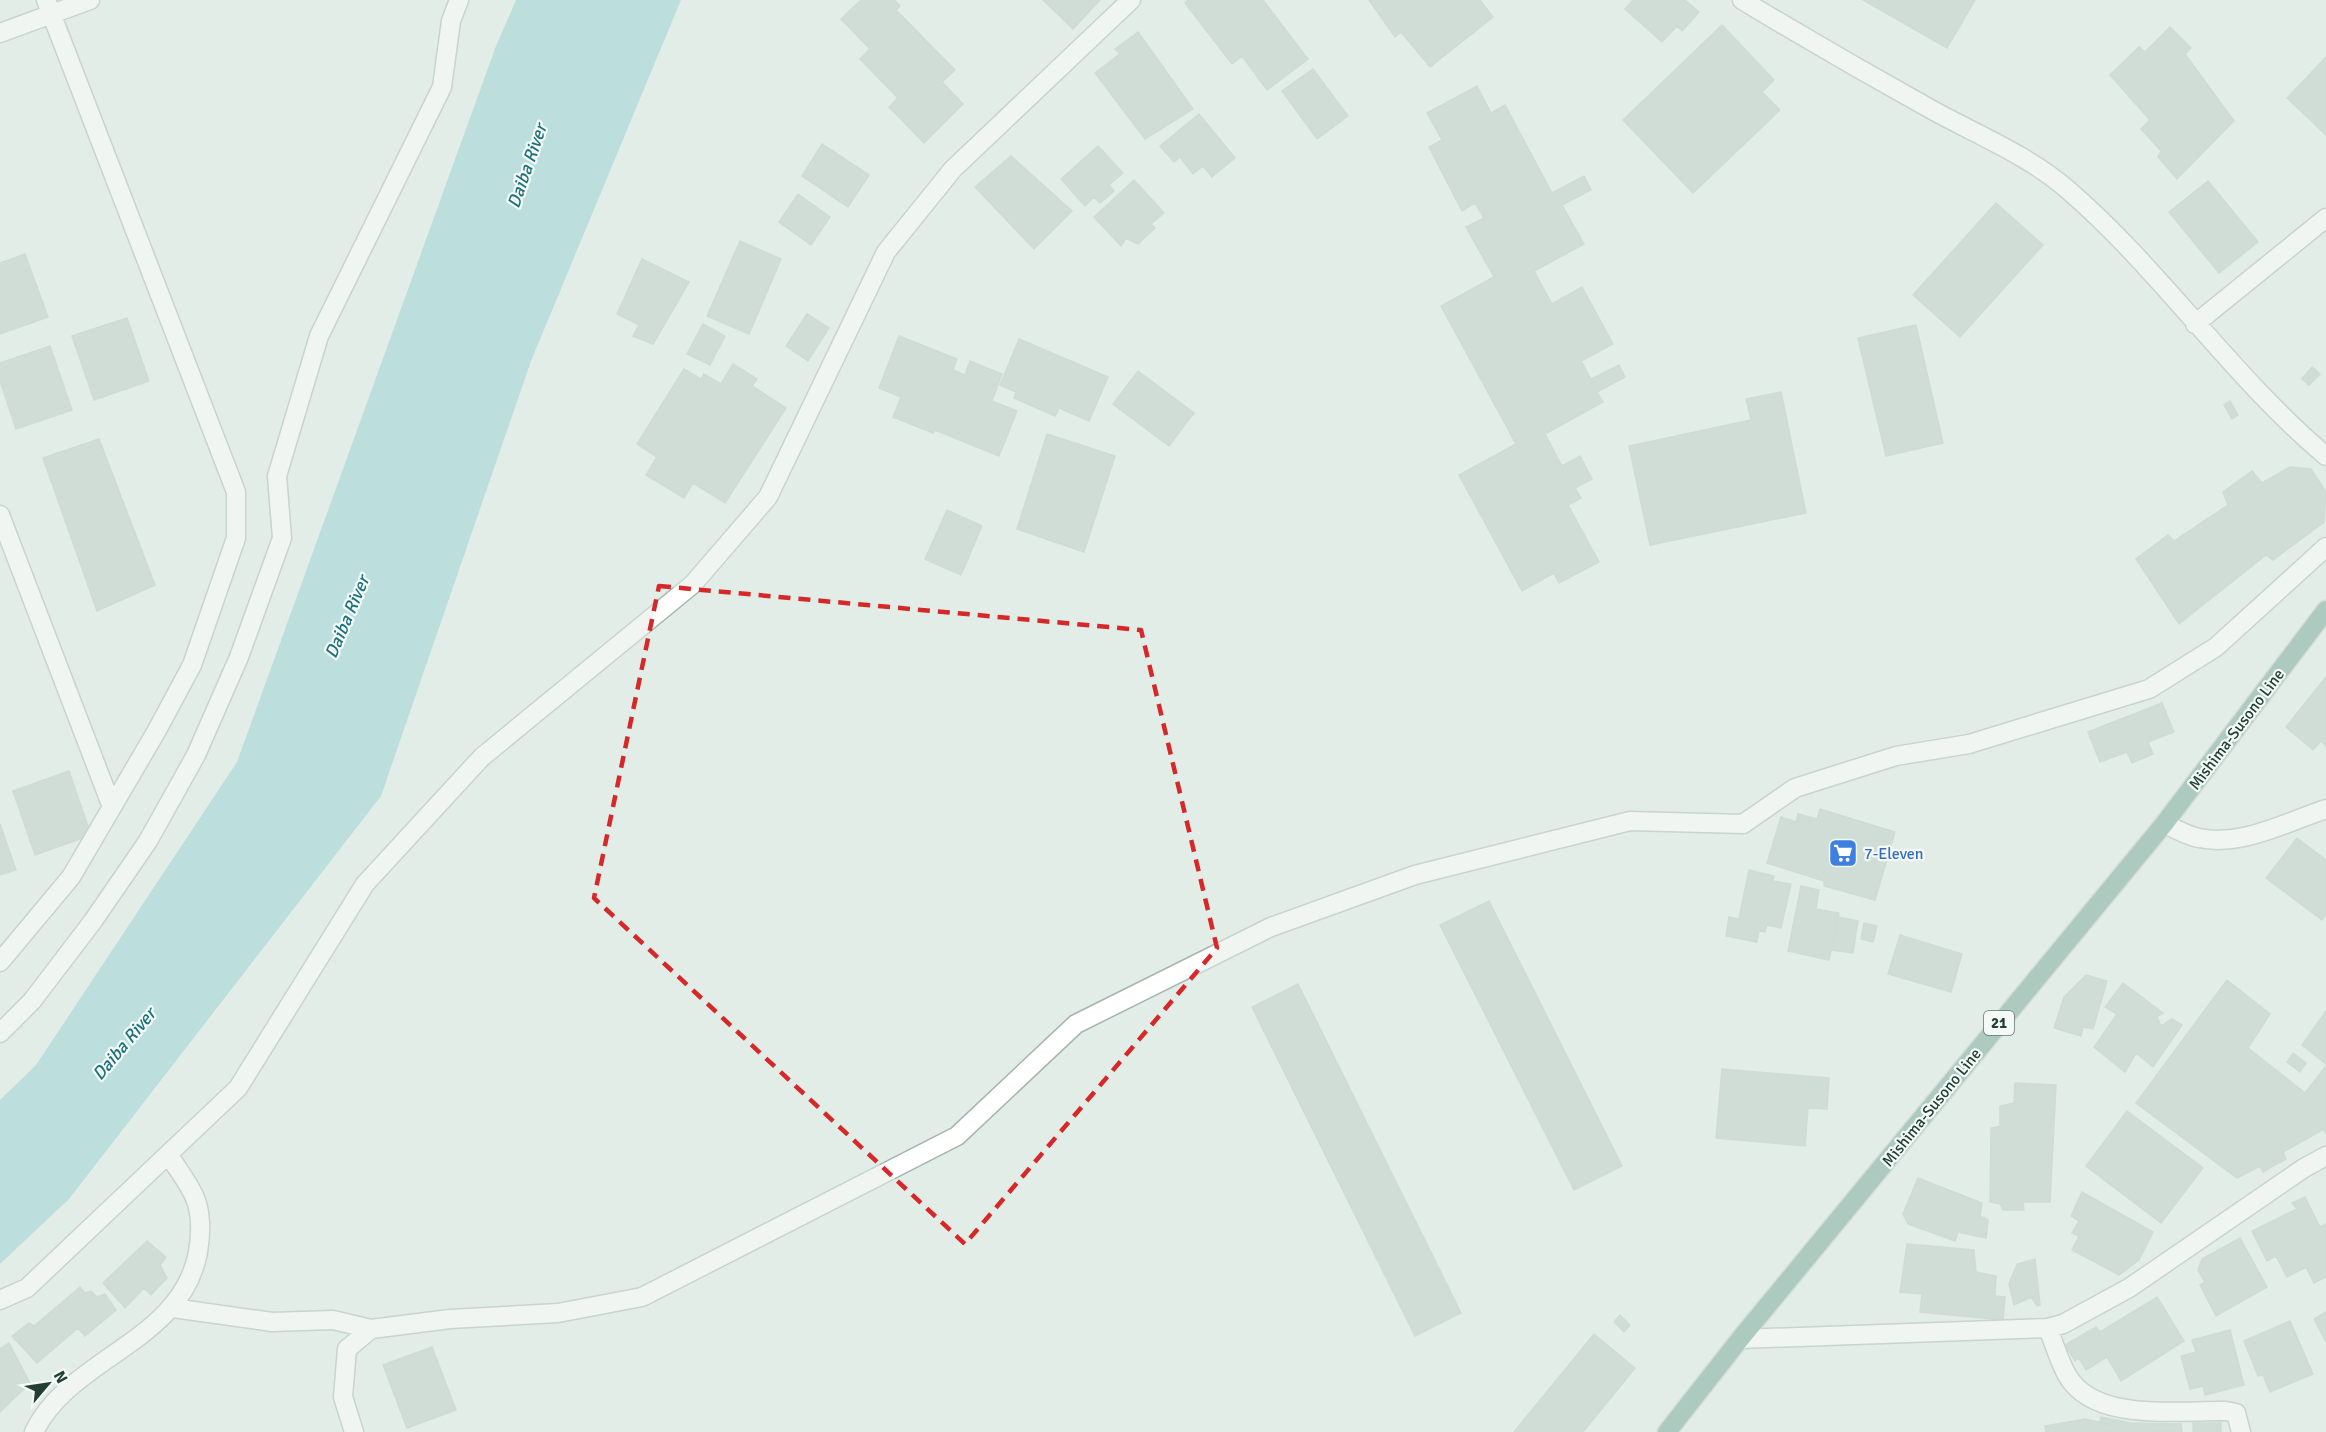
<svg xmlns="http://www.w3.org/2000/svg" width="2326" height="1432" font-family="Signika,sans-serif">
	<rect width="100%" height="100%" fill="#e3ede7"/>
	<path fill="#8cccd0" d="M 516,0 L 681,0 L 531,361 L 381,796 L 69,1199 L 0,1264 L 0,1100 L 36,1065 L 237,762 L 496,46 Z"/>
	<path fill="#b8c7c0" stroke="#b5c6be" stroke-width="1.5" d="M 861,0 L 894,0 L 900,6 L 896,10 L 955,70 L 942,82 L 963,104 L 924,143 L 889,107 L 898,98 L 860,59 L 870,49 L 841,19 Z
		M 1043,0 L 1100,0 L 1073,29 Z
		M 1188,0 L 1263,0 L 1308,59 L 1267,90 L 1242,56 L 1232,64 L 1185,3 Z
		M 1369,0 L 1480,0 L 1493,17 L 1430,67 L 1401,32 L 1395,37 Z
		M 1633,0 L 1685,0 L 1699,12 L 1682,31 L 1677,26 L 1662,42 L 1625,9 Z
		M 1863,0 L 1975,0 L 1947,48 Z
		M 1722,25 L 1774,80 L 1762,92 L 1780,110 L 1693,193 L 1623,120 Z
		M 2170,27 L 2191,48 L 2185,54 L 2234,121 L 2177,179 L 2158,157 L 2161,151 L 2141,129 L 2150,120 L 2110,75 L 2139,47 L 2145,52 Z
		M 1138,32 L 1193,109 L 1145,139 L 1095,73 L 1120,54 L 1115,49 Z
		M 2326,57 L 2326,135 L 2287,98 Z
		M 1313,69 L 1348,116 L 1317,139 L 1282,91 Z
		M 1477,86 L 1491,113 L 1505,105 L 1552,193 L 1584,176 L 1591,190 L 1562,205 L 1584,244 L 1534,271 L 1552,304 L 1582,287 L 1613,344 L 1581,361 L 1591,379 L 1619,365 L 1625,377 L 1597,392 L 1603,402 L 1545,434 L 1562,466 L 1580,456 L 1592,479 L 1575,488 L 1581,498 L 1568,505 L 1599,562 L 1559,583 L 1554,573 L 1522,591 L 1459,475 L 1516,444 L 1441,306 L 1494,277 L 1466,227 L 1484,218 L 1475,203 L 1462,211 L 1429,147 L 1442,140 L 1427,113 Z
		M 1199,114 L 1235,158 L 1212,177 L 1203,166 L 1193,174 L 1180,157 L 1174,162 L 1160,146 Z
		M 822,144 L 869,175 L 848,207 L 802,176 Z
		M 1098,146 L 1123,173 L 1109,185 L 1114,191 L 1100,203 L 1094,197 L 1085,206 L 1061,179 Z
		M 1011,156 L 1072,211 L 1034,249 L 975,187 Z
		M 1134,180 L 1164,213 L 1151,224 L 1155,228 L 1138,244 L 1126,238 L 1121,246 L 1094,217 Z
		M 2208,181 L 2258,242 L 2219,273 L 2169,212 Z
		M 798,194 L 830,217 L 811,245 L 779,222 Z
		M 1996,203 L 2043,245 L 1960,337 L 1913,295 Z
		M 740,241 L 781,259 L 749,334 L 707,316 Z
		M 25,254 L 48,317 L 0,334 L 0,263 Z
		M 642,259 L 689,282 L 653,344 L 633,336 L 639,325 L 617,314 Z
		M 807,314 L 829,328 L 808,361 L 786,346 Z
		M 127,318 L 149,381 L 94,400 L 72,336 Z
		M 703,324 L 725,336 L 710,365 L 687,354 Z
		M 1916,325 L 1943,443 L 1886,456 L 1858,338 Z
		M 899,336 L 957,359 L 953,370 L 965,375 L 970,361 L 1002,374 L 992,401 L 1017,411 L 999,456 L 935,430 L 933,433 L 893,417 L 901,397 L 879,388 Z
		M 1019,339 L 1108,377 L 1089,421 L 1059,408 L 1055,416 L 1014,398 L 1016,392 L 1000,385 Z
		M 50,346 L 72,410 L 16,429 L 0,381 L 0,363 Z
		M 733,364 L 757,379 L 752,386 L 786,408 L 725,503 L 693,483 L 684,498 L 646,475 L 657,457 L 637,444 L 684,369 L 701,379 L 704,374 L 721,384 Z
		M 2312,367 L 2320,374 L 2309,385 L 2302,379 Z
		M 1138,371 L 1194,413 L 1169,446 L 1113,404 Z
		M 1781,392 L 1806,513 L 1650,545 L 1629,446 L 1751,420 L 1746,399 Z
		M 2230,401 L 2238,415 L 2232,419 L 2224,405 Z
		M 1047,434 L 1115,456 L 1084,552 L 1017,529 Z
		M 99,439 L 155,585 L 97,611 L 43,458 Z
		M 2290,467 L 2311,469 L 2326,492 L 2324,522 L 2273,560 L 2266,555 L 2179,624 L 2136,559 L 2168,535 L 2174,541 L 2228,505 L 2223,492 L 2252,471 L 2262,483 Z
		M 947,510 L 982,526 L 961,575 L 925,559 Z
		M 2326,677 L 2326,746 L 2321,741 L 2313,750 L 2286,727 Z
		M 2162,703 L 2174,732 L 2148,742 L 2153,754 L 2132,763 L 2127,752 L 2100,762 L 2088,732 Z
		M 69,771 L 91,835 L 35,855 L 13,791 Z
		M 1820,809 L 1895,832 L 1875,900 L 1824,886 L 1824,881 L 1767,863 L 1781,817 L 1796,822 L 1798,814 L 1817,819 Z
		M 0,824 L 16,870 L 0,875 Z
		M 2297,838 L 2326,860 L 2326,914 L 2322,920 L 2266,878 Z
		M 1749,870 L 1774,876 L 1773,881 L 1791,884 L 1781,928 L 1767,925 L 1765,932 L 1759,931 L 1757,942 L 1726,936 L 1729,917 L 1739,919 Z
		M 1801,886 L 1819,890 L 1816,909 L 1839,913 L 1829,960 L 1788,951 Z
		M 1489,901 L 1622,1166 L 1574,1190 L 1440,925 Z
		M 1839,917 L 1858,921 L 1853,953 L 1832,950 Z
		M 1864,923 L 1877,926 L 1873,942 L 1861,939 Z
		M 1900,935 L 1962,954 L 1951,992 L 1888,974 Z
		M 2086,975 L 2107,981 L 2093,1029 L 2083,1027 L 2081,1036 L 2054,1028 L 2064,997 Z
		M 2227,980 L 2270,1014 L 2248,1048 L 2305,1093 L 2326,1066 L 2326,1134 L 2324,1129 L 2283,1152 L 2286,1159 L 2263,1172 L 2260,1166 L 2237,1178 L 2136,1103 Z
		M 2123,983 L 2163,1013 L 2157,1017 L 2161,1026 L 2172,1019 L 2182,1025 L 2153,1067 L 2136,1053 L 2125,1072 L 2094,1047 L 2117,1014 L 2105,1007 Z
		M 1298,984 L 1461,1313 L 1415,1336 L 1252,1007 Z
		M 2326,1011 L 2326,1064 L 2302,1045 Z
		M 2293,1053 L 2306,1063 L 2300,1072 L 2287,1062 Z
		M 1722,1069 L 1829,1078 L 1827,1109 L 1808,1108 L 1805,1146 L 1716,1138 Z
		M 2015,1083 L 2056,1085 L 2050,1202 L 2023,1202 L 2024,1210 L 2003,1210 L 2000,1204 L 1990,1202 L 1991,1128 L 2000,1126 L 2000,1106 L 2014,1103 Z
		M 2127,1111 L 2203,1168 L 2161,1223 L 2086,1166 Z
		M 1918,1178 L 1982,1203 L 1980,1216 L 1988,1220 L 1986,1238 L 1958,1232 L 1955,1241 L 1908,1224 L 1903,1214 Z
		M 2082,1192 L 2153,1232 L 2139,1260 L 2119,1275 L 2072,1250 L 2079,1236 L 2072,1233 L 2079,1221 L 2071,1216 Z
		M 2305,1197 L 2320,1227 L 2326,1224 L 2326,1277 L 2314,1283 L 2306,1267 L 2287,1277 L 2276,1256 L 2267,1261 L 2252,1231 L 2297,1209 L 2292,1203 Z
		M 2240,1238 L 2267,1287 L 2216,1316 L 2200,1285 L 2205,1282 L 2198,1270 L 2202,1259 Z
		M 147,1241 L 166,1257 L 160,1265 L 167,1278 L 151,1295 L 144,1288 L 125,1308 L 103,1283 Z
		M 1907,1244 L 1974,1250 L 1976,1272 L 1996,1276 L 1995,1296 L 2005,1297 L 2003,1320 L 1920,1312 L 1922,1294 L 1900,1292 Z
		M 2035,1259 L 2040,1305 L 2037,1306 L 2031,1297 L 2014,1305 L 2009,1284 L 2017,1264 Z
		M 80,1287 L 85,1293 L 91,1291 L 97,1297 L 105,1294 L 116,1310 L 85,1336 L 78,1328 L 37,1363 L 12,1336 L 29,1323 L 34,1326 Z
		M 2157,1297 L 2184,1341 L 2121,1381 L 2107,1357 L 2086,1370 L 2079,1358 L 2075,1361 L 2065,1345 L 2096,1327 L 2100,1332 Z
		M 2326,1312 L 2326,1342 L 2314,1319 Z
		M 1620,1315 L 1630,1325 L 1624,1332 L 1614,1322 Z
		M 2290,1321 L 2313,1374 L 2270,1392 L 2263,1375 L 2258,1376 L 2244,1341 Z
		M 2230,1330 L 2244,1385 L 2205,1395 L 2203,1386 L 2190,1389 L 2181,1356 L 2196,1352 L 2192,1340 Z
		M 1594,1334 L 1635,1368 L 1583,1432 L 1514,1432 Z
		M 9,1343 L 30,1383 L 0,1412 L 0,1349 Z
		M 432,1347 L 456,1410 L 407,1428 L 383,1365 Z
		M 2101,1417 L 2131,1423 L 2181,1424 L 2182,1432 L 2118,1432 L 2117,1426 L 2100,1422 Z
		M 2085,1419 L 2117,1426 L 2118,1432 L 2046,1432 L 2045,1426 Z
		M 2193,1423 L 2221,1423 L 2221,1432 L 2193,1432 Z"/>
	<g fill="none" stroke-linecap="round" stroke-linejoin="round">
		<g stroke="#a6b5ae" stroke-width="21">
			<path id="street" d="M 1742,0 C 1805,38 1869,75 1934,111 C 1978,135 2029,156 2067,189 C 2161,270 2231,376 2326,456
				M 0,33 L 90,0
				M 2195,324 L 2326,218
				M 0,515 L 112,807
				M 2164,824 C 2175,828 2187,836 2199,838 C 2241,847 2287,822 2326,809
				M 0,962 L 71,877 L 156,732 L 192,665 L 236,538 L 236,492 L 46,0
				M 0,1033 L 32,1001 L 93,921 L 148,841 L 196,755 L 239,657 L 282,538 L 277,476 L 319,336 L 442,87 L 451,21 L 459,0
				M 0,1300 L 27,1288 L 238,1088 L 365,884 L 482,757 L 693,584 L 768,497 L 886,252 L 953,169 L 1131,0
				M 173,1308 L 272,1322 L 333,1320 L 371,1329 L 450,1319 L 558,1313 L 642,1297 L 957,1136 L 1076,1024 L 1271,927 L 1415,875 L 1630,821 L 1743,824 L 1795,788 L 1896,756 L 1969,744 L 2149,689 L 2216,647 L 2326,547
				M 2048,1328 C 2054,1343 2059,1361 2067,1375 C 2094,1423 2178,1410 2226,1411 L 2236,1413 L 2241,1432
				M 1740,1339 L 2048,1328 L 2063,1324 L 2129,1288 L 2304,1168 L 2326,1156
				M 34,1432 C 70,1357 182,1342 198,1252 C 201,1234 202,1215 195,1198 C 189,1183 177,1169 169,1155
				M 354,1432 L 343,1397 L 347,1349 L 371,1329"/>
		</g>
		<g stroke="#c1c9c6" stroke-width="21">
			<path id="primary" d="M 1667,1432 L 1740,1339 L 2164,824 L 2326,610"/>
		</g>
		<use href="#street" stroke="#fff" stroke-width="18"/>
		<use href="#primary" stroke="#68a18e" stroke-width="18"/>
	</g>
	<path d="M0 0H2326V1432H0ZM 659,586 L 1141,630 L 1217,948 L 965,1244 L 594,898 Z" fill="#e3ede7" fill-opacity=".55" fill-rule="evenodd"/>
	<path fill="none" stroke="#d62828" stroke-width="4.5" stroke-dasharray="12 8" stroke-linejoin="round" d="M 659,586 L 1141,630 L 1217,948 L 965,1244 L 594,898 Z"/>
	<defs>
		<g id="supermarket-square" transform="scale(1.5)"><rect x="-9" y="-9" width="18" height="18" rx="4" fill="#3f7fe0" stroke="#f3f9f6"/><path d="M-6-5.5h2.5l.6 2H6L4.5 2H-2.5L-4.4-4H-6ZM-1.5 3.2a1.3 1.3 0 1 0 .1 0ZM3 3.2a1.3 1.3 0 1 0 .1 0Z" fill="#fff"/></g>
	</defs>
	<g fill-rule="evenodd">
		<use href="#supermarket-square" x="1843" y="853"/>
	</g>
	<g text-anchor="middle" stroke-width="4.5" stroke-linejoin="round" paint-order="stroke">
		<rect fill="#f3f9f6" stroke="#61766e" stroke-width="1.5" x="1984" y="1011" width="30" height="24" rx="4.5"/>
		<g font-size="15" font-weight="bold" fill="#233e34">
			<text x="1999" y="1028">21</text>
		</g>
		<g font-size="16" fill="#233e34" stroke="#f3f9f6">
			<text transform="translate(2236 729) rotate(-53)" y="6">Mishima-Susono Line</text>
			<text transform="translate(1931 1107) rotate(-51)" y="6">Mishima-Susono Line</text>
		</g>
		<g font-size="16" fill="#366cbe" stroke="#f3f9f6" text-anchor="start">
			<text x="1864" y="859">7-Eleven</text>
		</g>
		<g font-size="18" font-style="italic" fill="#1e7179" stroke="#f3f9f6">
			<text transform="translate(527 166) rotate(-71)" y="6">Daiba River</text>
			<text transform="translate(347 617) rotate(-67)" y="6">Daiba River</text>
			<text transform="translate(124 1044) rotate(-50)" y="6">Daiba River</text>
		</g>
	</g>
	<g transform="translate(48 1384) rotate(61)" stroke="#f3f9f6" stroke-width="4.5" paint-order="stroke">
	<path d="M0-4.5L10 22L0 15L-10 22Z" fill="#233e34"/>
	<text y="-9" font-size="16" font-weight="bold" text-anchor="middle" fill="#233e34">N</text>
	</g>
</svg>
